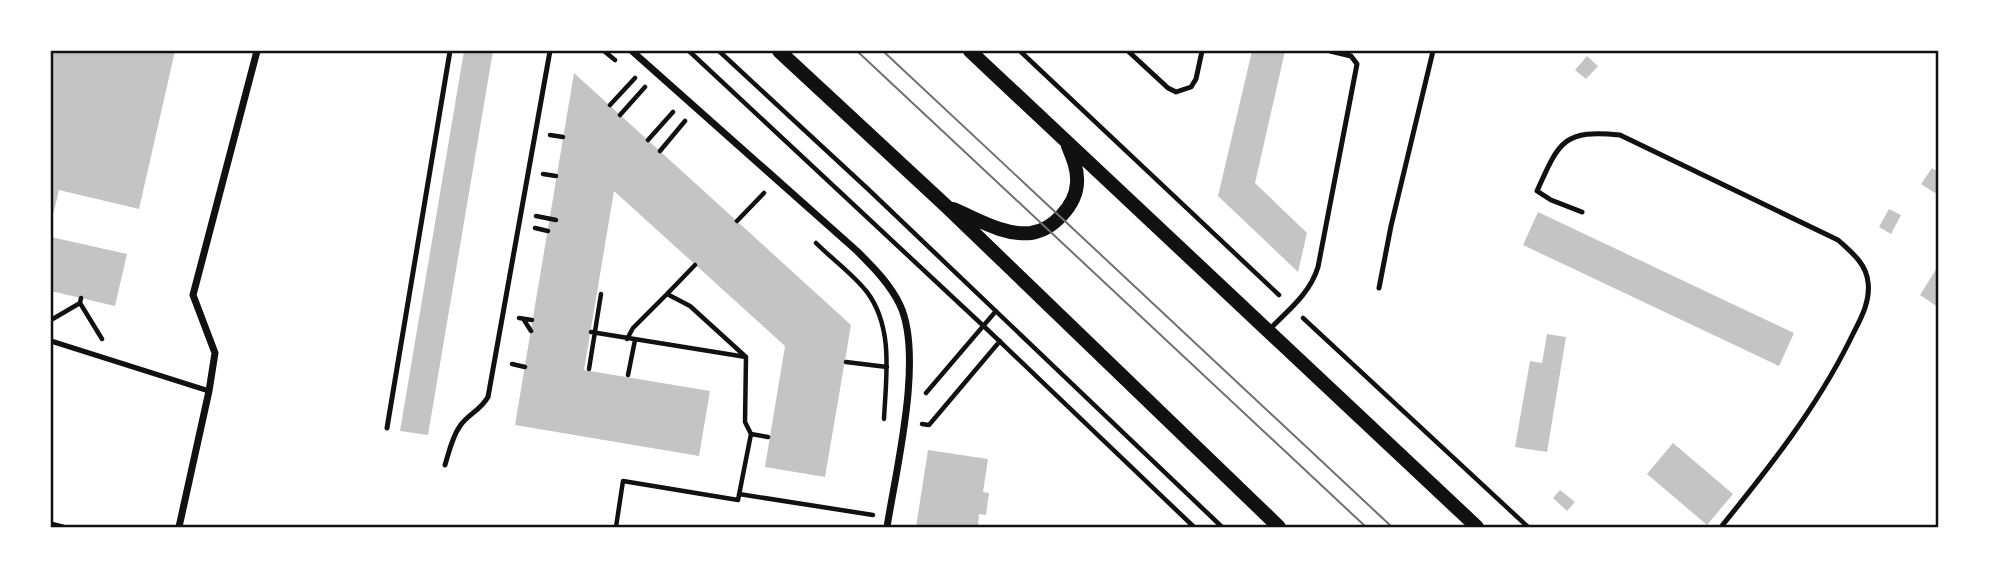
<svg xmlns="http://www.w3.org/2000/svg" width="1989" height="578" font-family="'Noto Serif',serif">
	<rect width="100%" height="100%" fill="#fff"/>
	<path fill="#c4c4c4" d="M 51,51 L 175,51 L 139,209 L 59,190 L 51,223 Z
		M 464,51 L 493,51 L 428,435 L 400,431 Z
		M 1252,51 L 1285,51 L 1255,183 L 1307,233 L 1298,272 L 1218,196 Z
		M 1587,56 L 1598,66 L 1586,79 L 1575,70 Z
		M 574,73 L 851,325 L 825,477 L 765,467 L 785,346 L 614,191 L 584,370 L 710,391 L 699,456 L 515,425 Z
		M 1932,168 L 1938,172 L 1938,188 L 1935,193 L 1921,184 Z
		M 1889,209 L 1901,215 L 1891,234 L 1879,227 Z
		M 1538,212 L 1794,333 L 1779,366 L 1523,245 Z
		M 51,237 L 127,254 L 115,306 L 51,291 Z
		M 1938,266 L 1938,307 L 1920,295 Z
		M 1547,334 L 1566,337 L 1547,452 L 1515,447 L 1530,361 L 1542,363 Z
		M 1673,443 L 1733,494 L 1707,525 L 1647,474 Z
		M 928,450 L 988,459 L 983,492 L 989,493 L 986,515 L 979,514 L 978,527 L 916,527 Z
		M 1560,490 L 1575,502 L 1567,511 L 1553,498 Z"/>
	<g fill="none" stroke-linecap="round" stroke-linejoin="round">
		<path stroke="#111" stroke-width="4.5" d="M 604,51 L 615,60
			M 689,51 L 991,333 L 1194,527
			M 719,51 L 869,190 L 1222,527
			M 1020,51 L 1279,295
			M 610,105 L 635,78
			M 620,115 L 645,87
			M 550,135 L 563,137
			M 648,140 L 673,112
			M 660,151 L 685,121
			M 543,174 L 556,176
			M 536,216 L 556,220
			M 737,221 L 764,193
			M 535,228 L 548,231
			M 816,243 C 832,259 853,274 867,292 C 894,328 886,377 884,419
			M 667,294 L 695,265
			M 81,298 L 80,303 L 102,339
			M 519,318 L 532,320
			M 1303,318 L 1528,527
			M 51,320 L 80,303
			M 524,320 L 531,331
			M 591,332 L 746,357
			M 846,362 L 887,367
			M 512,364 L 525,367
			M 589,369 L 601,294
			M 628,375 L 635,340
			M 926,393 L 996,311
			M 922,424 L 929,425 L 1000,341
			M 751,434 L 768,437
			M 739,494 L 873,515
			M 616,527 L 623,481 L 738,500 L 751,434 L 745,422 L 746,357 L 690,306 L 667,294 L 633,328 L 627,339"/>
		<path stroke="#111" stroke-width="5" d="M 1128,51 L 1168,88 L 1176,92 L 1191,87 L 1196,79 L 1202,51
			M 1582,212 L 1551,200 L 1537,191 C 1559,142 1563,129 1620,135 L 1838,240 C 1851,252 1866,263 1868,282 C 1871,304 1858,323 1849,342 C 1815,410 1768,469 1721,527
			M 1379,288 L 1391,226 L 1433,51
			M 1268,331 C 1287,311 1310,294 1318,267 L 1357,64 L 1351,56 L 1330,51
			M 51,341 L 209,391
			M 387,428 L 450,51
			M 445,465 C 449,452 452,437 460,426 C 468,414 480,411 488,397 L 550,51
			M 51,524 L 63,527"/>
		<path stroke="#111" stroke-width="7" d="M 632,51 L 857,251 C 873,267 890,284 900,305 C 924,356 896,470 887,527
			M 179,527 L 209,391 L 215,353 L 193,295 L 257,51"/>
		<path stroke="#111" stroke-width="14" d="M 779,51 L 945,205 L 1279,527
			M 970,51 L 1477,527
			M 953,209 C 977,219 1004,236 1031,233 C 1053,230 1076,205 1077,183 C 1078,170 1073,158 1068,146"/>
		<path stroke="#707070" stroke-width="2" d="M 857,51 L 1366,527
			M 883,51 L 1392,527"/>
	</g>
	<rect width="1989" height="578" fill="none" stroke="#ffffff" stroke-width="105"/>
	<rect x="52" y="52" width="1885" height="474" fill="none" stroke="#111" stroke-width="2.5"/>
</svg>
